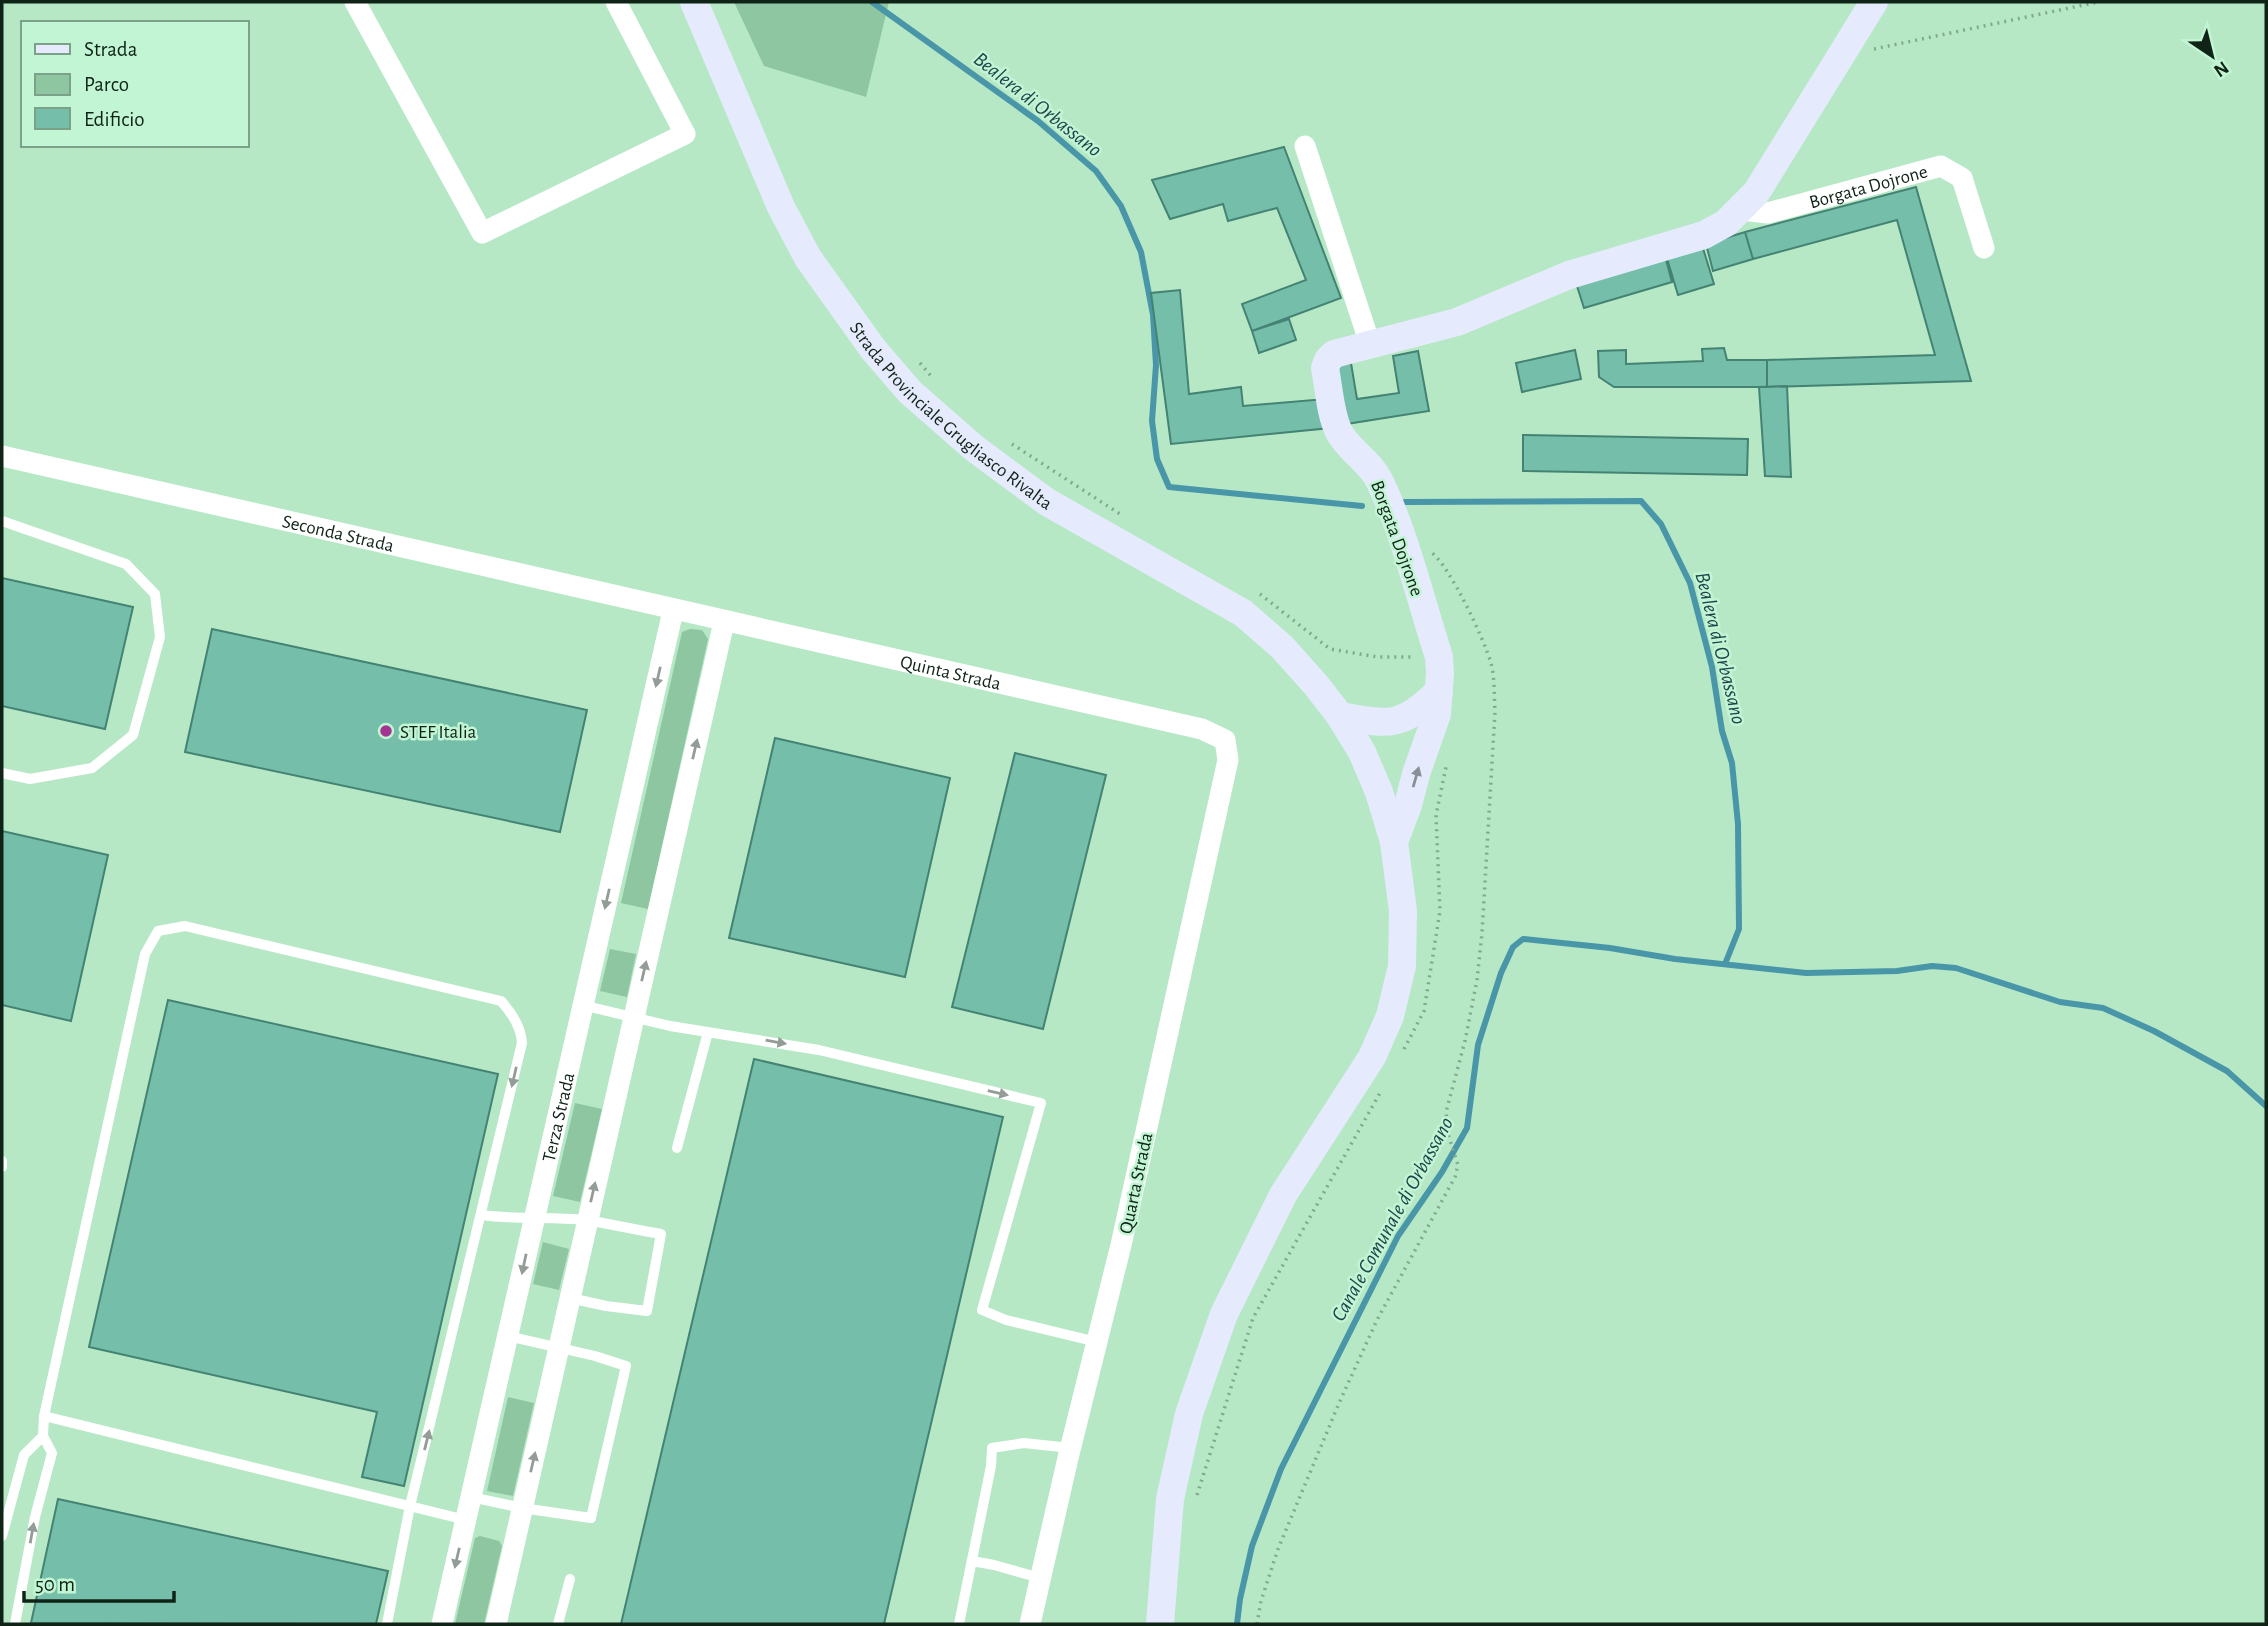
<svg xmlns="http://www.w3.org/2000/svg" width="2268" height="1626" font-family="'Alegreya Sans',sans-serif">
	<rect width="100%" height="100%" fill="#b6e8c6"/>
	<path fill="#8ec6a1" d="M 734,2 L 889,2 L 866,97 L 764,66 Z
		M 690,629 L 702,630 L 708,639 L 648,909 L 621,903 L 682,632 Z
		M 610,949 L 636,954 L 627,997 L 600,991 Z
		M 575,1103 L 602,1109 L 580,1202 L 553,1196 Z
		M 543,1242 L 569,1249 L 559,1290 L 533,1284 Z
		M 508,1397 L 534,1403 L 513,1496 L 487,1491 Z
		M 480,1536 L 499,1541 L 502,1546 L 484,1624 L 455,1624 L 475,1538 Z"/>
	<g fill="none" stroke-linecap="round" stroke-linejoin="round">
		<path stroke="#4996a8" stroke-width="6" d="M 872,2 L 1038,121 L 1096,171 L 1121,206 L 1141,252 L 1153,315 L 1156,365 L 1152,421 L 1157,459 L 1169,487 L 1362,506
			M 1405,502 L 1641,501 L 1661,524 L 1690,583 L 1712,667 L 1722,731 L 1732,763 L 1738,824 L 1739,929 L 1725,964
			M 1237,1624 L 1240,1599 L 1252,1546 L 1281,1469 L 1398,1236 L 1442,1172 L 1467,1128 L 1478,1045 L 1501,973 L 1513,947 L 1523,939 L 1610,948 L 1675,959 L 1806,973 L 1897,971 L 1932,966 L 1956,968 L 2060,1002 L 2103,1008 L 2154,1031 L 2227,1071 L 2266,1106"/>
	</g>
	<path fill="#74beaa" stroke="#448373" stroke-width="2" d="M 1284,147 L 1341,298 L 1252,331 L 1242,304 L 1306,280 L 1277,208 L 1228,221 L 1223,204 L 1170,219 L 1152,180 Z
		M 1916,187 L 1971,381 L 1767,387 L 1767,360 L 1935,355 L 1897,220 L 1753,259 L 1745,232 Z
		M 1745,232 L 1753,259 L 1713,271 L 1706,244 Z
		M 1702,245 L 1714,284 L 1678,295 L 1666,255 Z
		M 1665,256 L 1672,282 L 1584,308 L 1576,283 Z
		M 1180,290 L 1189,394 L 1241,387 L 1243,406 L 1325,399 L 1330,428 L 1171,444 L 1151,293 Z
		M 1289,319 L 1296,340 L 1259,353 L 1252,331 Z
		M 1724,348 L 1727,360 L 1767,360 L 1767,387 L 1614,387 L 1599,377 L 1598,351 L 1626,350 L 1626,364 L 1703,361 L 1702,349 Z
		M 1575,350 L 1581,379 L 1522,392 L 1516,363 Z
		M 1418,351 L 1429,411 L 1340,425 L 1329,366 L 1351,363 L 1357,399 L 1399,393 L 1393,356 Z
		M 1787,386 L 1791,477 L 1765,476 L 1759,387 Z
		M 1523,435 L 1748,439 L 1747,475 L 1523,471 Z
		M 2,578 L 133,607 L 105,729 L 2,706 Z
		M 212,629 L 587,710 L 560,832 L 185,752 Z
		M 775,738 L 950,778 L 905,977 L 729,938 Z
		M 1015,753 L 1106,775 L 1043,1029 L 952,1007 Z
		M 2,831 L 108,855 L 71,1021 L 2,1005 Z
		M 168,1000 L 498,1074 L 404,1486 L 362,1477 L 377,1412 L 89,1347 Z
		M 754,1059 L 1003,1117 L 884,1624 L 621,1624 Z
		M 58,1499 L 388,1571 L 376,1624 L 31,1623 Z"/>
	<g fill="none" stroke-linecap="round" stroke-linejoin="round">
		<path stroke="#81a98e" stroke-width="3.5" stroke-dasharray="2 5" stroke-linecap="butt" d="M 1874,49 L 2098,2
			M 920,363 L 931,376
			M 1012,444 L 1120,514
			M 1260,594 L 1330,649 L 1378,657 L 1415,657
			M 1404,1049 L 1424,1011 L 1440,911 L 1436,815 L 1446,767
			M 1197,1495 L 1253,1318 L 1380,1093
			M 1257,1624 L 1261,1601 L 1278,1549 L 1340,1401 L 1377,1320 L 1455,1177 L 1458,1165 L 1448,1134 L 1446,1112 L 1465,1041 L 1477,980 L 1482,933 L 1495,712 C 1494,696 1495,679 1491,663 C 1484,639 1450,566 1431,552"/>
		<path stroke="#fff" stroke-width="10" d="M 2,521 L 126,564 L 155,594 L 160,637 L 133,735 L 92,768 L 30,779 L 2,773
			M 582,1005 L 670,1026 L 819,1050 L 1041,1103 L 982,1310 L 1006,1320 L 1097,1342
			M 677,1148 L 708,1032
			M 2,1161 L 2,1167
			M 482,1215 C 516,1220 551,1216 586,1220 C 611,1224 636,1230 661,1234 L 647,1311 L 606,1306 L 570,1298
			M 44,1416 L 145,954 L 158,931 L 185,926 L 501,1001 C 512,1013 521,1026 522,1043 L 410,1506 L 387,1624
			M 471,1497 L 522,1508 L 591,1518 L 626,1366 L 595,1356 L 508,1336
			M 2,1536 L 24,1455 L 43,1436
			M 972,1561 L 994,1565 L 1040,1578
			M 15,1624 L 35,1517 L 52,1453 L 43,1436 L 44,1416 L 466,1520
			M 558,1624 L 570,1579
			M 959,1624 L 991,1466 L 992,1448 L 1024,1443 L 1070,1448"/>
		<g stroke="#fff" stroke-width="21">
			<path d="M 355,2 L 482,233 L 685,134 L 616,2"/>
			<path d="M 1305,146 L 1370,344"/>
			<path id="s1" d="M 1741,210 L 1768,213 L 1941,166 L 1962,178 L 1984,248"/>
			<path id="s2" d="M 2,456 L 1202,729 L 1225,740 L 1228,760 L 1121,1245 L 1068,1458 L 1030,1624"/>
			<path id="s3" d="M 442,1624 L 673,611"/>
			<path d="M 496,1624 L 724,622"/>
		</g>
		<g stroke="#e6eafd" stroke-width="28">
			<path id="s4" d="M 694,2 L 781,207 L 808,258 L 873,349 L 910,392 L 974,448 L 1047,502 L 1243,613 L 1282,647 L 1316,685 L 1340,716 L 1362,752 L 1379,792 L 1394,842 L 1403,911 L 1402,966 L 1390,1016 L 1372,1057 L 1283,1195 L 1224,1314 L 1189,1414 L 1170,1499 L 1160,1624"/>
			<path d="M 1340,716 C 1390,725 1401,728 1439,691"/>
			<path d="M 1394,842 L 1408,805 L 1416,774 L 1437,714 L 1440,673 L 1439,657 C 1421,601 1405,534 1380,482 C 1371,462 1349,451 1339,432 C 1330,414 1329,388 1325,368 L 1328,360 L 1334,354 L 1457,322 L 1569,275 L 1704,235 L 1726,223 L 1756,193 L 1874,2"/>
		</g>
	</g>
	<defs><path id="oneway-solid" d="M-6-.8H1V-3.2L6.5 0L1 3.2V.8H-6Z" transform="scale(1.75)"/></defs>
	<g fill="#939c97">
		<use href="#oneway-solid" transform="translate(658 677) rotate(103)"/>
		<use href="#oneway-solid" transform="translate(695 749) rotate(-77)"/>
		<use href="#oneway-solid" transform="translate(607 899) rotate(103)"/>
		<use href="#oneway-solid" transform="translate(644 971) rotate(-77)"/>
		<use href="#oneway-solid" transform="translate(776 1042) rotate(10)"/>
		<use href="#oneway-solid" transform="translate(514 1077) rotate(103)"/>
		<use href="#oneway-solid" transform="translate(998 1093) rotate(13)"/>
		<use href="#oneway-solid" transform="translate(593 1192) rotate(-77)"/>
		<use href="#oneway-solid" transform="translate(524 1264) rotate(102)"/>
		<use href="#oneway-solid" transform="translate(427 1440) rotate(-76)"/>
		<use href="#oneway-solid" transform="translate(533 1462) rotate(-77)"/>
		<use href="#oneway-solid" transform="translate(32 1533) rotate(-80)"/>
		<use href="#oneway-solid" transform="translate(457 1558) rotate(103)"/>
	</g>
	<use fill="#869096" href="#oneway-solid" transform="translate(1416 777) rotate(-74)"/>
	<circle fill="#a43492" stroke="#c2f5d3" stroke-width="2.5" cx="386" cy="731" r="7"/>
	<g text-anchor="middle" stroke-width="5" stroke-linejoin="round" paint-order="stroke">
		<g font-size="19" fill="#102317" stroke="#c2f5d3">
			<text dy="7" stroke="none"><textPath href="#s1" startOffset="131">Borgata Dojrone</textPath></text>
			<text dy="7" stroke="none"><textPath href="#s4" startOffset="495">Strada Provinciale Grugliasco Rivalta</textPath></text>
			<text dy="7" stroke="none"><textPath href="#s2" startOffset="345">Seconda Strada</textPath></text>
			<text transform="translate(1398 538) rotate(70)" y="7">Borgata Dojrone</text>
			<text dy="7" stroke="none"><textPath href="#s2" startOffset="973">Quinta Strada</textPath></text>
			<text dy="7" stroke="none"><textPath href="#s3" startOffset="520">Terza Strada</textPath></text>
			<text transform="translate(1135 1183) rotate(-78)" y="7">Quarta Strada</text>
		</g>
		<g font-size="19" fill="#102317" stroke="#c2f5d3" text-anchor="start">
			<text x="400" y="738">STEF Italia</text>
		</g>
		<g font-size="21" font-style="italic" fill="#1f444c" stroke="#c2f5d3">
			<text transform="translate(1038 104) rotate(38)" y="7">Bealera di Orbassano</text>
			<text transform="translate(1721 648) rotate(76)" y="7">Bealera di Orbassano</text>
			<text transform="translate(1392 1219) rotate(-61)" y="7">Canale Comunale di Orbassano</text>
		</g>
	</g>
	<rect width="2268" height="1626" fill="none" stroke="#102317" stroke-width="7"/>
	<rect x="21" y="21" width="228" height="126" fill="#c2f5d3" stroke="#7ba188" stroke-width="2"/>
	<rect x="35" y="44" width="35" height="10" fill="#e6eafd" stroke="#7ba188" stroke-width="2"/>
	<text x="84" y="56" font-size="21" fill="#102317">Strada</text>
	<rect x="35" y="74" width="35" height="21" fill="#8ec6a1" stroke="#7ba188" stroke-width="2"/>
	<text x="84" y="91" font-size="21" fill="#102317">Parco</text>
	<rect x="35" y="108" width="35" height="21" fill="#74beaa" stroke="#7ba188" stroke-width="2"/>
	<text x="84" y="126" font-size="21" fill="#102317">Edificio</text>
	<g transform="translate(2212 56) rotate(145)" stroke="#c2f5d3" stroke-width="5" paint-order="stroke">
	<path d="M0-5L12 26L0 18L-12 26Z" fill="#102317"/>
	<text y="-10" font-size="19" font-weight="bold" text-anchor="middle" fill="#102317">N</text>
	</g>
	<path d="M24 1591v10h150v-10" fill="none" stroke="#102317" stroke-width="3.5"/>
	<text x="35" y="1591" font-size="21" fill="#102317" stroke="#c2f5d3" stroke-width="5" paint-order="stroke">50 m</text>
</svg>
